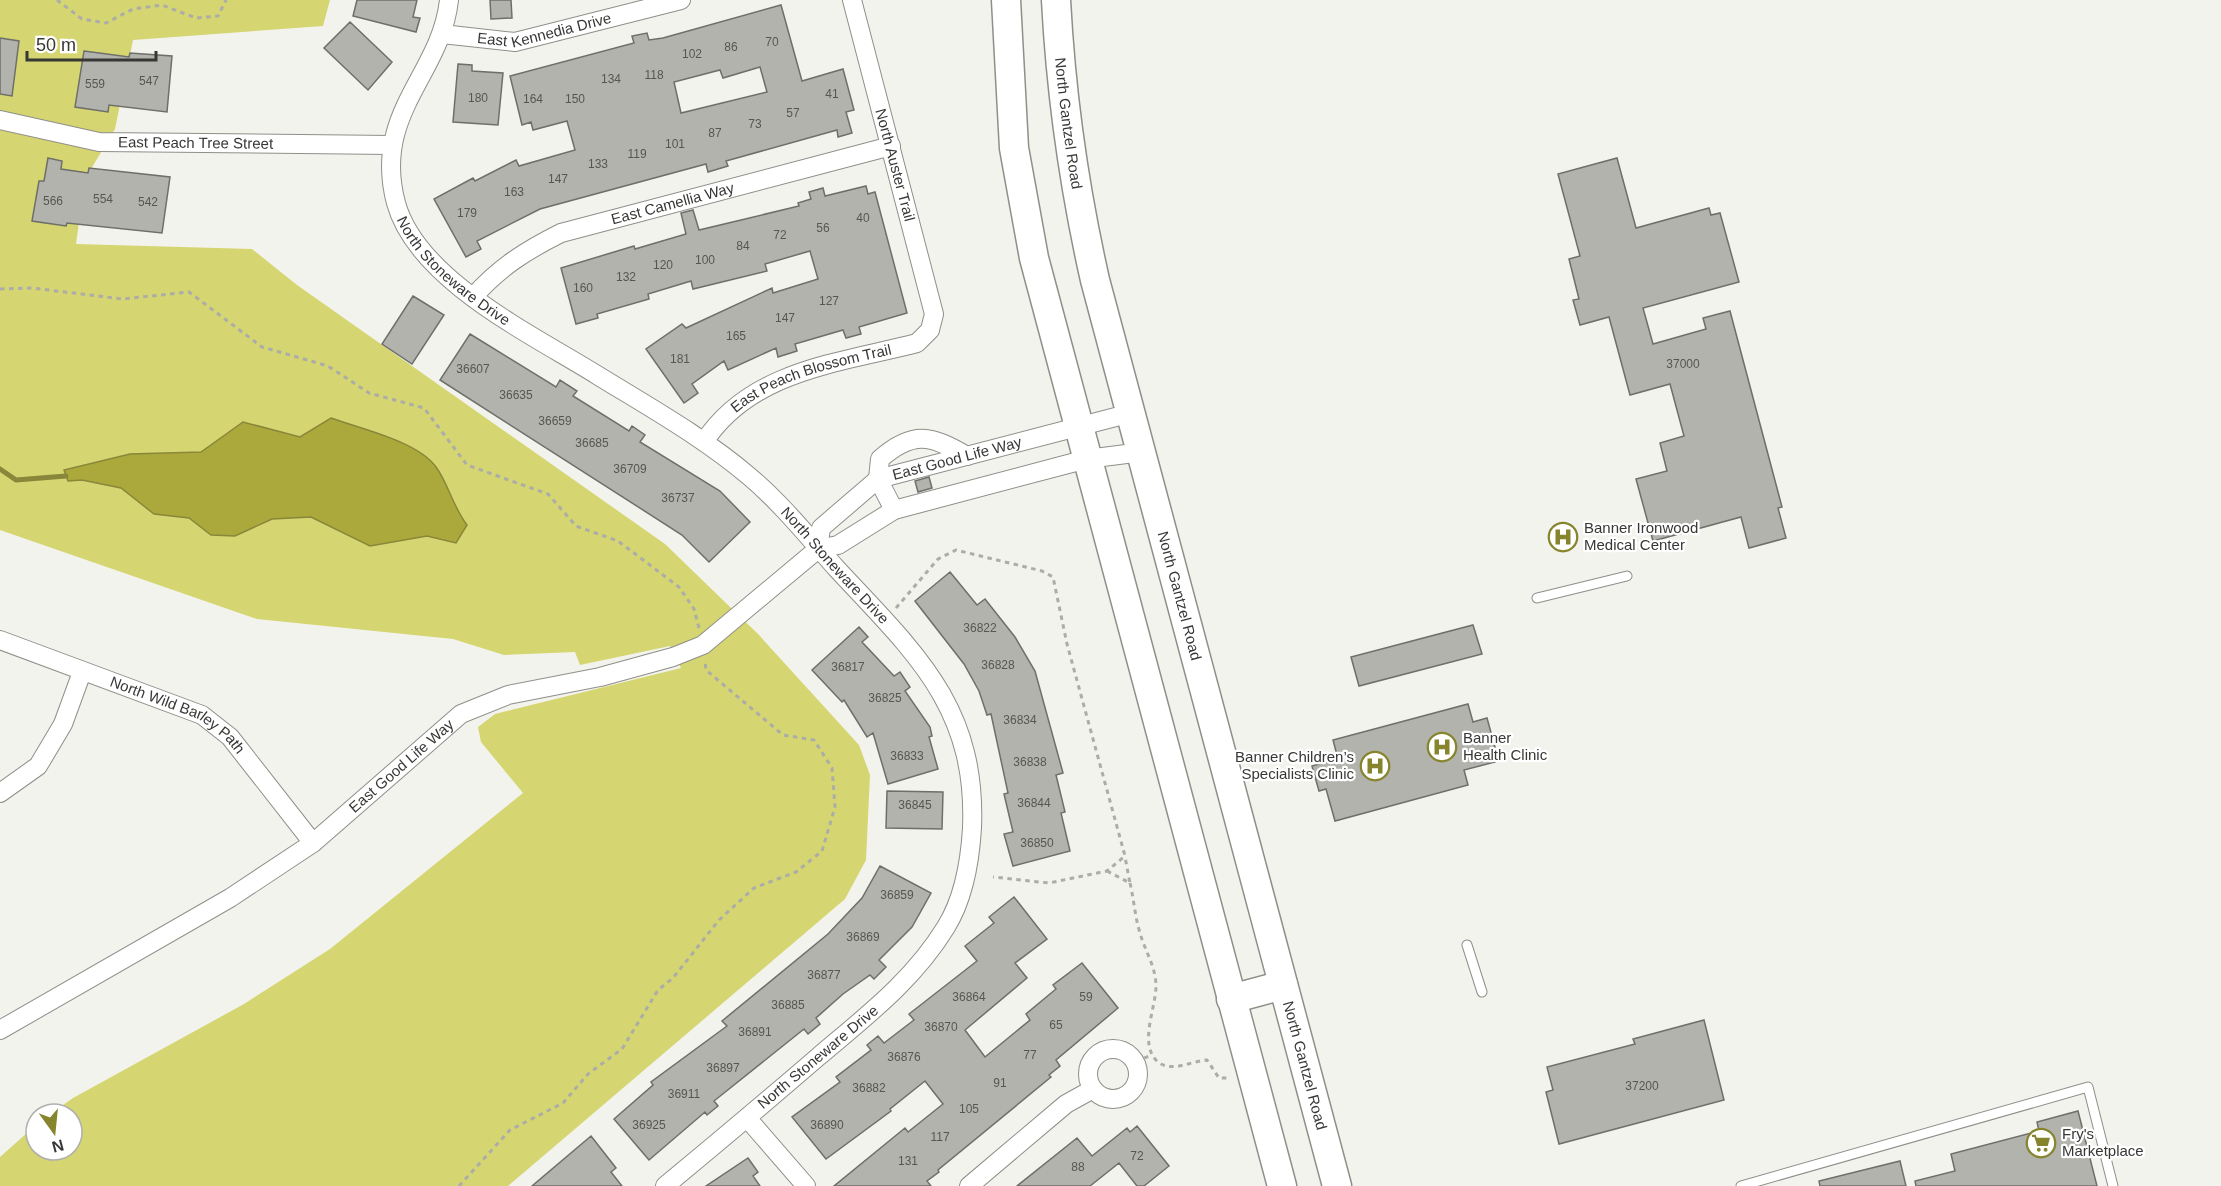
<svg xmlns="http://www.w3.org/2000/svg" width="2221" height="1186" font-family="Helvetica,sans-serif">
	<rect width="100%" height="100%" fill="#f3f3ed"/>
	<path fill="#d5d571" d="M 0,0 L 330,0 L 323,26 L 133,40 L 115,129 L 85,179 L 76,244 L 252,249 L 297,285 L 665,544 L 758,634 L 859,745 L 870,775 L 866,860 L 845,899 L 508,1186 L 0,1186 L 0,1157 L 36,1125 L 36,1150 L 72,1150 L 72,1114 L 50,1114 L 73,1098 L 244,1004 L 330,949 L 523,793 L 481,742 L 478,727 L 495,714 L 681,668 L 670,646 L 580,665 L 575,652 L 504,655 L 453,639 L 257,619 L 0,530 Z"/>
	<path fill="#aba93c" stroke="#88873a" stroke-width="1.5" d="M 331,418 C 361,429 417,441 436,467 C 448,483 453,507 467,525 L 456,543 L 427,536 L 370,546 L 311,517 L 272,519 L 235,536 L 211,535 L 189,518 L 154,514 L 121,488 L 82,480 L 68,481 L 64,470 L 130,454 L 201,452 L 243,422 L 300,437 Z"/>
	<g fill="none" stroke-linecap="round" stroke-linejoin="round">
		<path stroke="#88873a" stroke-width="5" d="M 0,469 L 16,480 L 66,476"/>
	</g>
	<path fill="#b3b3ae" stroke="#6e6f6a" stroke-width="1.5" fill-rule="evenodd" d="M 357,0 L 417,0 L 413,17 L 420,18 L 416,32 L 353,16 Z
		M 490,0 L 511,0 L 512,18 L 491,19 Z
		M 781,5 L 802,81 L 843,69 L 854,110 L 846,112 L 852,133 L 838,137 L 837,130 L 726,161 L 728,166 L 708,172 L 706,164 L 540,209 L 477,241 L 481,249 L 466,257 L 434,199 L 473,178 L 475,181 L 516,160 L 519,166 L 575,150 L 567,121 L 533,130 L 531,122 L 522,125 L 510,76 L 634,43 L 632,36 L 647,33 L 649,40 L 663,38 ZM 760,67 L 767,92 L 681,113 L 674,82 L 720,70 L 723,78 Z
		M 350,22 L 392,62 L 368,90 L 324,48 Z
		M 0,38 L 19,41 L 12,96 L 0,94 Z
		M 84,51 L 129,57 L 130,53 L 172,56 L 167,112 L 109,105 L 108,112 L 75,107 Z
		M 458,64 L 472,65 L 472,71 L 503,73 L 498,125 L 453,122 Z
		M 48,158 L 62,161 L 61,169 L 88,173 L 89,168 L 170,177 L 162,233 L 67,223 L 66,226 L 32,221 L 39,181 L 44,181 Z
		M 1617,158 L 1636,228 L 1709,208 L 1711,215 L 1720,213 L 1739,282 L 1643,308 L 1653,344 L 1706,329 L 1703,318 L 1730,311 L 1782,507 L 1778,508 L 1786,538 L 1749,548 L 1741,517 L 1653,541 L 1636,479 L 1667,471 L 1660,443 L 1684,436 L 1670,384 L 1630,395 L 1609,317 L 1580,325 L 1573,300 L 1579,299 L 1569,259 L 1580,256 L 1558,174 Z
		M 866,186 L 868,194 L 875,192 L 907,313 L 859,327 L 861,334 L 846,338 L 843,330 L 795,344 L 797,351 L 778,357 L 776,348 L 728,370 L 724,361 L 692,384 L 698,393 L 684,403 L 646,349 L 682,324 L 686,328 L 772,288 L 773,293 L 818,279 L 810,251 L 765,264 L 767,271 L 693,289 L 691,281 L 648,294 L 649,299 L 597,314 L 598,318 L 576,324 L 561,268 L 634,246 L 635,249 L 686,234 L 681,213 L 693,210 L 699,230 L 799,206 L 798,203 L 811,199 L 809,192 L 823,188 L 825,196 Z
		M 413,296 L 444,315 L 412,364 L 382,344 Z
		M 470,334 L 556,387 L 560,380 L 577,391 L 573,396 L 629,431 L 632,426 L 645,435 L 640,442 L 720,491 L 750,522 L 709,562 L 682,535 L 440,380 Z
		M 929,477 L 932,488 L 918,492 L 915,481 Z
		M 950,572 L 977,605 L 985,599 L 1015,637 L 1035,671 L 1063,773 L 1056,775 L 1065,812 L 1061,813 L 1070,851 L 1013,866 L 1004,834 L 1013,832 L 1004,794 L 1008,793 L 991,714 L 987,715 L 979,691 L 964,664 L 915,601 Z
		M 1473,625 L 1482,654 L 1359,686 L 1351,657 Z
		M 859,627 L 868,637 L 862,642 L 894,676 L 900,672 L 910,687 L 905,691 L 930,727 L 932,736 L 929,737 L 938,769 L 888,784 L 873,733 L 867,737 L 844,700 L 842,702 L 812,670 Z
		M 1468,704 L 1473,722 L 1487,718 L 1495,747 L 1491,748 L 1495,762 L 1464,770 L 1468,785 L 1335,821 L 1326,789 L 1319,791 L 1312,766 L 1338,759 L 1333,740 Z
		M 887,791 L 943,792 L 942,829 L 886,828 Z
		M 880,866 L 931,893 L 912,927 L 879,960 L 886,967 L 874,979 L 870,975 L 843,994 L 816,1018 L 820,1024 L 808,1034 L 804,1029 L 714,1101 L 718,1106 L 707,1115 L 705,1112 L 649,1160 L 614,1119 L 653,1085 L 651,1082 L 727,1026 L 722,1021 L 828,934 L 862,898 Z
		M 1014,897 L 1047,939 L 1015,963 L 1027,978 L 965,1030 L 985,1057 L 1030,1020 L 1026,1014 L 1056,989 L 1053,985 L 1082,963 L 1118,1008 L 1056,1060 L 1060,1066 L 1049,1075 L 1051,1077 L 938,1170 L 939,1172 L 927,1181 L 931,1186 L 834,1186 L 905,1128 L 908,1132 L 943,1104 L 925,1081 L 890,1109 L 891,1111 L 826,1159 L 792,1117 L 840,1082 L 836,1077 L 871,1050 L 867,1045 L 878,1036 L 884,1043 L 914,1020 L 909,1014 L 977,961 L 965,946 L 994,923 L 989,917 Z
		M 1704,1020 L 1724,1100 L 1559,1144 L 1546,1092 L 1553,1090 L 1547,1067 L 1635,1044 L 1633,1039 Z
		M 2078,1111 L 2097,1186 L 1916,1186 L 1915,1181 L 1955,1171 L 1951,1154 L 2039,1131 L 2037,1122 Z
		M 1137,1126 L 1169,1166 L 1144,1186 L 1137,1186 L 1119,1163 L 1090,1186 L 1017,1186 L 1077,1138 L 1092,1156 L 1127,1128 L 1130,1132 Z
		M 591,1136 L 616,1168 L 611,1172 L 622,1186 L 532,1186 Z
		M 748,1158 L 758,1172 L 753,1176 L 760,1186 L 706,1186 Z
		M 1900,1161 L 1906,1186 L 1820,1186 L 1819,1181 Z"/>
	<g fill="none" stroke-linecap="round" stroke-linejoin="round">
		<g stroke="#8f8f8a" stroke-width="11">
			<path id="lane" d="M 1537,598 L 1627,576
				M 1467,945 L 1482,992
				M 1741,1186 L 2088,1087 L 2113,1186"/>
		</g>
		<g stroke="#8f8f8a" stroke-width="20">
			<g id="street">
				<path id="s1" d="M 449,0 C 441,75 372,113 396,203 C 417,280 533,335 597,375 C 649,407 703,437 750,477 C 782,504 809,538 837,569 C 914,652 977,706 972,828 C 970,862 964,898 946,927 C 913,981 865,1017 818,1057 C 767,1101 717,1143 665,1186"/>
				<path id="s2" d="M 442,34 L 515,42 L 681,0"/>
				<path id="s3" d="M 0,120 L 99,142 L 392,145"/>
				<path id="s4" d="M 473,297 C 500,267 525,251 561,233 L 891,146"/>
				<path id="s5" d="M 704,442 C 751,370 840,363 917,343 L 930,330 L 934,314 L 852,0"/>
				<path d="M 894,510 L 878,479 L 880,459 C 913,430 931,435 967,456"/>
				<path id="s6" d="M 818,549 L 821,528 L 878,479 L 1131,413"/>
				<path id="s7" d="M 0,640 L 202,715 L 230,737 L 313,843"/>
				<path d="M 0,793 L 38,766 L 63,724 L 82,672"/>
				<path id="s8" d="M 0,1030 L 230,898 L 313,843 L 461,714 L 508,695 L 600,677 L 673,657 L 703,645 L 818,549 L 838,545 L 894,510 L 1087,459 L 1142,452"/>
				<circle cx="1113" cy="1074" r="25"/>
				<path d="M 747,1118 L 806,1186"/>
				<path d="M 969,1186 L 1066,1104 L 1093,1089"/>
			</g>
		</g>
		<g stroke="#8f8f8a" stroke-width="31">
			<g id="primary">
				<path d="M 1006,0 L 1014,148 L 1034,258 L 1282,1186"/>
				<path id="s9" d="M 1056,0 C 1061,95 1074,187 1095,280 L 1337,1186"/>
				<path d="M 1231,999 L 1283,985"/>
			</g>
		</g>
		<path stroke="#acaca8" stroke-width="3" stroke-dasharray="4.5 4.5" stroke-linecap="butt" d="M 57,0 L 82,19 L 106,23 L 133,9 L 162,5 L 196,18 L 218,16 L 226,0
			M 0,289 L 32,288 L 123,299 L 189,292 L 262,347 L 328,366 L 369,393 L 424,408 L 467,465 L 548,494 L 576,526 L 618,541 L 679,587 L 694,609 L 699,628
			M 896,608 L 938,559 L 956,550 L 1042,571 L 1053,577 L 1067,644 L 1125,856 L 1107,871 L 1049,883 L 993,877
			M 1107,871 L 1130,883 L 1125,857
			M 1130,883 C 1134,900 1135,917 1140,933 C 1145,951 1156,967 1156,986 C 1156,1008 1138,1045 1158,1062 C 1172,1073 1191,1061 1207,1060 L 1219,1078 L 1229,1078
			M 1136,1062 L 1151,1055
			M 459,1186 L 510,1130 L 563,1103 L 588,1074 L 622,1049 L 658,990 L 673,978 L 719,920 L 754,888 L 796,872 L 822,851 L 835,807 L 832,768 L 814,740 L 783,735 L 706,670 L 705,661"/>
		<use href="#lane" stroke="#fff" stroke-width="9"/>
		<use href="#street" stroke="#fff" stroke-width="18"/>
		<use href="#primary" stroke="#fff" stroke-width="28"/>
	</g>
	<defs>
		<g id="hospital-ring" transform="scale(1.5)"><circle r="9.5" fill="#fff" stroke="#86852e" stroke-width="1.5"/><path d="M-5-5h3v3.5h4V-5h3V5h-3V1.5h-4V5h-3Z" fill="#86852e"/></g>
		<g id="supermarket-ring" transform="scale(1.5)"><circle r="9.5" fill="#fff" stroke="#86852e" stroke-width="1.5"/><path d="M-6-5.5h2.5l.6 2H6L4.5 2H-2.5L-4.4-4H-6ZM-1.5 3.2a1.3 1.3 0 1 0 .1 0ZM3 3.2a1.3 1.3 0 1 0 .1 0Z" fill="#86852e"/></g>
	</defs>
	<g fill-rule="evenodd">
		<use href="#hospital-ring" x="1563" y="537"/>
		<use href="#hospital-ring" x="1442" y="747"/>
		<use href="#hospital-ring" x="1375" y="766"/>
		<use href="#supermarket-ring" x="2041" y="1143"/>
	</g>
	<g text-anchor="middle" stroke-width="4.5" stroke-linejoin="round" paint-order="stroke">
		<g font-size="12" fill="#565653">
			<text x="772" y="46">70</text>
			<text x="731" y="51">86</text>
			<text x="692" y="58">102</text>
			<text x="654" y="79">118</text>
			<text x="611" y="83">134</text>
			<text x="149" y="85">547</text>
			<text x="95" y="88">559</text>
			<text x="832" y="98">41</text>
			<text x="478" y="102">180</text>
			<text x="533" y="103">164</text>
			<text x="575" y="103">150</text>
			<text x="793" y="117">57</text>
			<text x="755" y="128">73</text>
			<text x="715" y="137">87</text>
			<text x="675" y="148">101</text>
			<text x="637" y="158">119</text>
			<text x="598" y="168">133</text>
			<text x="558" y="183">147</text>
			<text x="514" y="196">163</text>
			<text x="103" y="203">554</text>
			<text x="53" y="205">566</text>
			<text x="148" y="206">542</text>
			<text x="467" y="217">179</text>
			<text x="863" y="222">40</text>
			<text x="823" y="232">56</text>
			<text x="780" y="239">72</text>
			<text x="743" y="250">84</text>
			<text x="705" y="264">100</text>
			<text x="663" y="269">120</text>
			<text x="626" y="281">132</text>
			<text x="583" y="292">160</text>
			<text x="829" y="305">127</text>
			<text x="785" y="322">147</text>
			<text x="736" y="340">165</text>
			<text x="680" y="363">181</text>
			<text x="1683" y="368">37000</text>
			<text x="473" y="373">36607</text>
			<text x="516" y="399">36635</text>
			<text x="555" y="425">36659</text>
			<text x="592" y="447">36685</text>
			<text x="630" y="473">36709</text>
			<text x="678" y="502">36737</text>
			<text x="980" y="632">36822</text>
			<text x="998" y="669">36828</text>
			<text x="848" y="671">36817</text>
			<text x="885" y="702">36825</text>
			<text x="1020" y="724">36834</text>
			<text x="907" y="760">36833</text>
			<text x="1030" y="766">36838</text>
			<text x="1034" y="807">36844</text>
			<text x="915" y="809">36845</text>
			<text x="1037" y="847">36850</text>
			<text x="897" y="899">36859</text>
			<text x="863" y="941">36869</text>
			<text x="824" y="979">36877</text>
			<text x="969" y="1001">36864</text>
			<text x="1086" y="1001">59</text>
			<text x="788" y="1009">36885</text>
			<text x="1056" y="1029">65</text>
			<text x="941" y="1031">36870</text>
			<text x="755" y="1036">36891</text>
			<text x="1030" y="1059">77</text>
			<text x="904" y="1061">36876</text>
			<text x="723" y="1072">36897</text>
			<text x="1000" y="1087">91</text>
			<text x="1642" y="1090">37200</text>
			<text x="869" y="1092">36882</text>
			<text x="684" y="1098">36911</text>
			<text x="969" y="1113">105</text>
			<text x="649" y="1129">36925</text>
			<text x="827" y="1129">36890</text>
			<text x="940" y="1141">117</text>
			<text x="1137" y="1160">72</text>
			<text x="908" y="1165">131</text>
			<text x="1078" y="1171">88</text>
		</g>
		<g font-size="15" fill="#373735" stroke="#fff">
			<text dy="5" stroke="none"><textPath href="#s2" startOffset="104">East Kennedia Drive</textPath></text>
			<text dy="5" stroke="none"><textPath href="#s9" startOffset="124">North Gantzel Road</textPath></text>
			<text dy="5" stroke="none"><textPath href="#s3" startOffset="198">East Peach Tree Street</textPath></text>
			<text transform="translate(895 165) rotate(75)" y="5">North Auster Trail</text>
			<text dy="5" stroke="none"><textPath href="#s4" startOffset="225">East Camellia Way</textPath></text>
			<text dy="5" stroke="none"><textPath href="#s1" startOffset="306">North Stoneware Drive</textPath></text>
			<text dy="5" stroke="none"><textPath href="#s5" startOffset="129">East Peach Blossom Trail</textPath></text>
			<text dy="5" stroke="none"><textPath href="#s6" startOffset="178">East Good Life Way</textPath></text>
			<text dy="5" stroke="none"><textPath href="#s1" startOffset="792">North Stoneware Drive</textPath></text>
			<text dy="5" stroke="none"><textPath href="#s9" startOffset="610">North Gantzel Road</textPath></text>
			<text dy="5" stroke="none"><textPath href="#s7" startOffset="194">North Wild Barley Path</textPath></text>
			<text dy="5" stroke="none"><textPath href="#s8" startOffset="482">East Good Life Way</textPath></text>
			<text transform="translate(818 1057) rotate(-40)" y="5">North Stoneware Drive</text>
			<text dy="5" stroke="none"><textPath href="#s9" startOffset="1096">North Gantzel Road</textPath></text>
		</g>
		<g font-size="15" fill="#373735" stroke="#fff" text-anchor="start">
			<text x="1584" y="533">Banner Ironwood<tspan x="1584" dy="17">Medical Center</tspan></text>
			<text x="1463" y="743">Banner<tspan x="1463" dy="17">Health Clinic</tspan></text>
			<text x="1354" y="762" text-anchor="end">Banner Children’s<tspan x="1354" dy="17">Specialists Clinic</tspan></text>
			<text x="2062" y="1139">Fry's<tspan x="2062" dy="17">Marketplace</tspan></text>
		</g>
	</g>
	<g transform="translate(54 1132) rotate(165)"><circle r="28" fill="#ffffff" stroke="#afafae" stroke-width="1.5"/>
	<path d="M0-4.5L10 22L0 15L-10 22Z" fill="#86852e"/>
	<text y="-9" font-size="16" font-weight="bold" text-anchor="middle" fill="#373735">N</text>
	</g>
	<path d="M27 51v9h129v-9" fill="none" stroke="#373735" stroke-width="3"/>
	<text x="36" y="51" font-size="18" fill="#373735" stroke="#ffffff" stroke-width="4.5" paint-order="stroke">50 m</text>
</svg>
